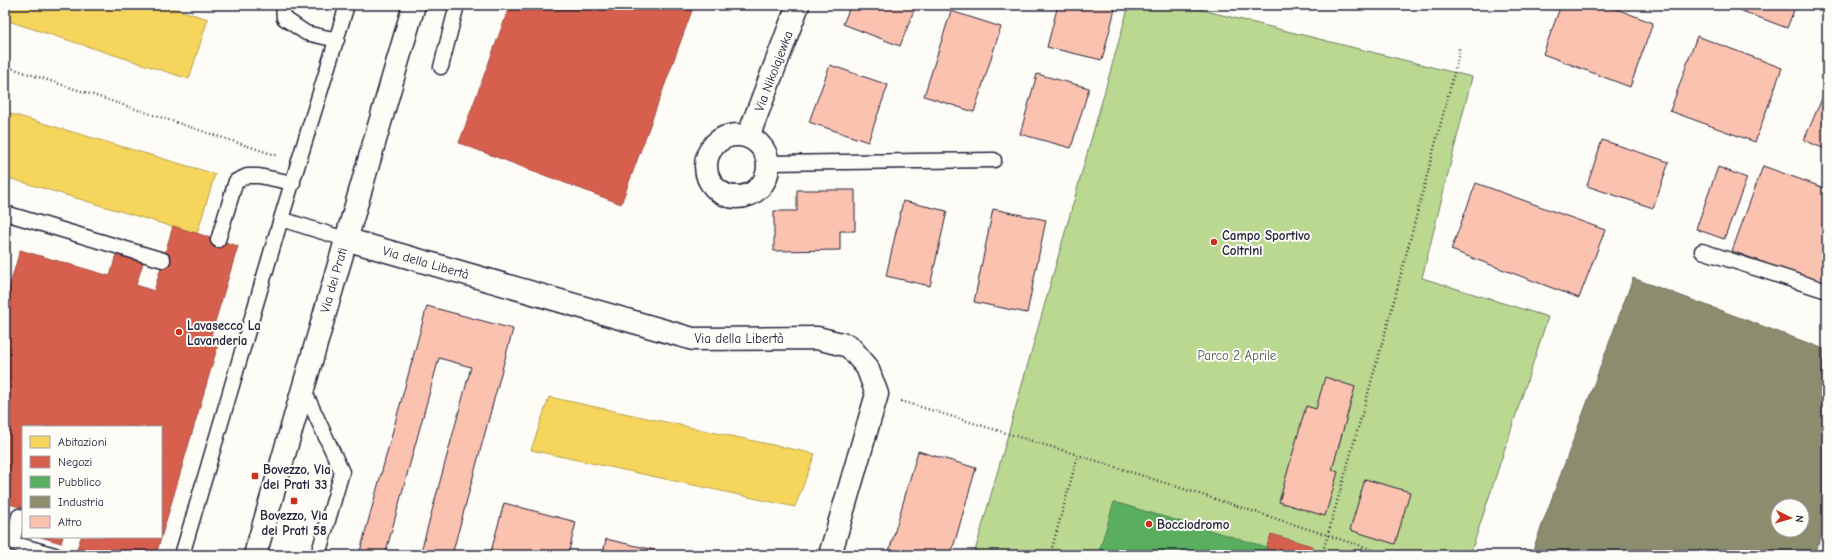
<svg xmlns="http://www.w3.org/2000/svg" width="1832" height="560" font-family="'Comic Neue',sans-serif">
	<rect width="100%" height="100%" fill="#fdfcf7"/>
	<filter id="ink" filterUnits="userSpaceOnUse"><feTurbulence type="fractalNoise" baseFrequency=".025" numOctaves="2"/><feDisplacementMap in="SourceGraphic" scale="8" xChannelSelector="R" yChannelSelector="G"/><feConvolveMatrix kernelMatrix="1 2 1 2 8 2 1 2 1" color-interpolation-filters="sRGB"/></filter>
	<g filter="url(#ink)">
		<path fill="#bbd890" stroke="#6e7d66" d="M 1129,5 L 1182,5 L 1472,77 L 1422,278 L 1548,317 L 1470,555 L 974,555 Z"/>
		<path fill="#f6d55c" stroke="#b69f52" d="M 5,5 L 163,5 L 208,19 L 189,79 L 5,20 Z
			M 5,112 L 215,174 L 197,234 L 5,177 Z
			M 549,397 L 815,454 L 795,507 L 531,450 Z"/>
		<path fill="#d6604d" stroke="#a04d48" d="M 510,5 L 694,5 L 621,204 L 459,143 Z
			M 173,226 L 238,246 L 211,335 L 220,338 L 156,555 L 75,555 L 81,537 L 161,537 L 161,427 L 23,427 L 23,508 L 5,503 L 5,302 L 20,250 L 110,276 L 116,255 L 143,263 L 136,285 L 154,291 Z
			M 1271,534 L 1312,546 L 1310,555 L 1264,555 Z
			M 41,537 L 63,537 L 61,543 Z"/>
		<path fill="#5aae61" stroke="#498456" d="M 1114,502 L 1267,547 L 1264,555 L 1098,555 Z"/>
		<path fill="#8c8c6e" stroke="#6c6c5f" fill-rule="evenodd" d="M 1633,278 L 1827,350 L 1827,520 L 1814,555 L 1531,555 ZM 1778,506 L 1802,506 L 1802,530 L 1778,530 Z"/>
		<path fill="#fbc2b0" stroke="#22223b" d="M 851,5 L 916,5 L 900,46 L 843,24 Z
			M 1058,5 L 1116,5 L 1102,60 L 1047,47 Z
			M 1561,5 L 1606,5 L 1653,23 L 1630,87 L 1543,54 Z
			M 1726,5 L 1796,5 L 1787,28 Z
			M 951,11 L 1001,27 L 974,112 L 924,96 Z
			M 1697,36 L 1782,68 L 1755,142 L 1670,111 Z
			M 830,65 L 888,85 L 868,142 L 809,122 Z
			M 1037,74 L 1089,88 L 1071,148 L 1020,134 Z
			M 1827,87 L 1827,150 L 1804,140 Z
			M 1602,140 L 1669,162 L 1653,208 L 1587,186 Z
			M 1763,166 L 1827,189 L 1827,286 L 1732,251 Z
			M 1718,167 L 1747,178 L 1724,239 L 1696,229 Z
			M 1476,183 L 1605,230 L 1579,298 L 1451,250 Z
			M 797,190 L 855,190 L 855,231 L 840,231 L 840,250 L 774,251 L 774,211 L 797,211 Z
			M 903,201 L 947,211 L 930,286 L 886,276 Z
			M 993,209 L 1046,220 L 1027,313 L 974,302 Z
			M 427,306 L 513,329 L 452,555 L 420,555 L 471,367 L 439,358 L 385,555 L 359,555 Z
			M 1325,377 L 1355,387 L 1332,470 L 1338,472 L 1325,516 L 1279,502 L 1306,406 L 1316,409 Z
			M 918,451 L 976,468 L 951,555 L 888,555 Z
			M 1365,479 L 1410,492 L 1395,544 L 1350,530 Z
			M 504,503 L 576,522 L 568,555 L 490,555 Z
			M 606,539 L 676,555 L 603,555 Z
			M 1341,550 L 1359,555 L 1340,555 Z"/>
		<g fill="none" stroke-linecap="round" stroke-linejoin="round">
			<g stroke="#22223b" stroke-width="17">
				<path id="lane" d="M 283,5 L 284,18 L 306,33 L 337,40
					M 441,67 L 457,5
					M 768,163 L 994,160
					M 5,213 L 163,260
					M 281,219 L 345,239
					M 218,240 L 236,181 L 247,176 L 259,176 L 293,183
					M 1702,251 L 1827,291
					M 303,388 L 342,472 L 318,555
					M 5,541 L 55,555
					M 12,543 L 19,516
					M 182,555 L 281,219 L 347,5"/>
			</g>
			<g stroke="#22223b" stroke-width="25">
				<path id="street" d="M706 166a31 31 0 1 1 62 0a31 31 0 1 1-62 0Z
					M 748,137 L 798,5
					M 345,239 L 693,339 L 817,338 L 849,346 L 867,367 L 877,394 L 830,555
					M 255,555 L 414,5"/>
			</g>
			<path stroke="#22223b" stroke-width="2.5" stroke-dasharray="1 3" stroke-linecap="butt" d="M 5,66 L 278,156
				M 901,401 L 1078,455 L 1389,555
				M 1050,555 L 1078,455
				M 1322,555 L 1391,312 L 1459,54 L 1459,46"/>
			<use href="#lane" stroke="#fdfcf7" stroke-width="14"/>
			<use href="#street" stroke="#fdfcf7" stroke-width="22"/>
		</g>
	</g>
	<g fill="#c8321e" stroke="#fdfcf7" stroke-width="1.5">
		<circle cx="1214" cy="242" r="4"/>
		<circle cx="179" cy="332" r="4"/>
		<rect x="251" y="472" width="8" height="8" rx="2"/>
		<rect x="290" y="497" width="8" height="8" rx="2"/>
		<circle cx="1149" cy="524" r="4"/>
	</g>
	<g text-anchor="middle" stroke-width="4" stroke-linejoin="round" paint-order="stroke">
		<g font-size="13" fill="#22223b" stroke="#fdfcf7">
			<text transform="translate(773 71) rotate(-69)" y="5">Via Nikolajewka</text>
			<text transform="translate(426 262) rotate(16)" y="5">Via della Libertà</text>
			<text transform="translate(333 280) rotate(-74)" y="5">Via dei Prati</text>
			<text x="739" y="343">Via della Libertà</text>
		</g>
		<g font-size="13" font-weight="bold" fill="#22223b" stroke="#fdfcf7" text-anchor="start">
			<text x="1222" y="240">Campo Sportivo<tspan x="1222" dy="15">Coltrini</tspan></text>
			<text x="187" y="330">Lavasecco La<tspan x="187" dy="15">Lavanderia</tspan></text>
			<text x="263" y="474">Bovezzo, Via<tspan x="263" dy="15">dei Prati 33</tspan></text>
			<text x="294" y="520" text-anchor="middle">Bovezzo, Via<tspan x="294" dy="15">dei Prati 58</tspan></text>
			<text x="1157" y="529">Bocciodromo</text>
		</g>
		<g font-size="13" fill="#505954" stroke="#fdfcf7">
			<text x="1237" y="360">Parco 2 Aprile</text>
		</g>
	</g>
	<rect width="1832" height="560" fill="none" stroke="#fdfcf7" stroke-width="20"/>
	<rect x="10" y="10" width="1812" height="540" fill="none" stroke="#22223b" stroke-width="1.5" filter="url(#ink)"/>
	<rect x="22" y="426" width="140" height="112" fill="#fdfcf7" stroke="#a5a5ac"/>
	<rect x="30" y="436" width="20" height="12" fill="#f6d55c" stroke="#a5a5ac"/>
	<text x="58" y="446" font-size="12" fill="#22223b">Abitazioni</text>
	<rect x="30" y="456" width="20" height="12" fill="#d6604d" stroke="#a5a5ac"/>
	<text x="58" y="466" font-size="12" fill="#22223b">Negozi</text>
	<rect x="30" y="476" width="20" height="12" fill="#5aae61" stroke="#a5a5ac"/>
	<text x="58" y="486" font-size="12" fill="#22223b">Pubblico</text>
	<rect x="30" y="496" width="20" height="12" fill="#8c8c6e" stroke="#a5a5ac"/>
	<text x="58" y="506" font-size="12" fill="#22223b">Industria</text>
	<rect x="30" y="516" width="20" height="12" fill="#fbc2b0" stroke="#a5a5ac"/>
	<text x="58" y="526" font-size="12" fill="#22223b">Altro</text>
	<g transform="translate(1790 518) rotate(95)"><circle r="19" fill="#fdfcf7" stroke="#a5a5ac"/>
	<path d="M0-3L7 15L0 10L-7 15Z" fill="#c8321e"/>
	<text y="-6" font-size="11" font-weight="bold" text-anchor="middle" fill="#22223b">N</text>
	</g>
</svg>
